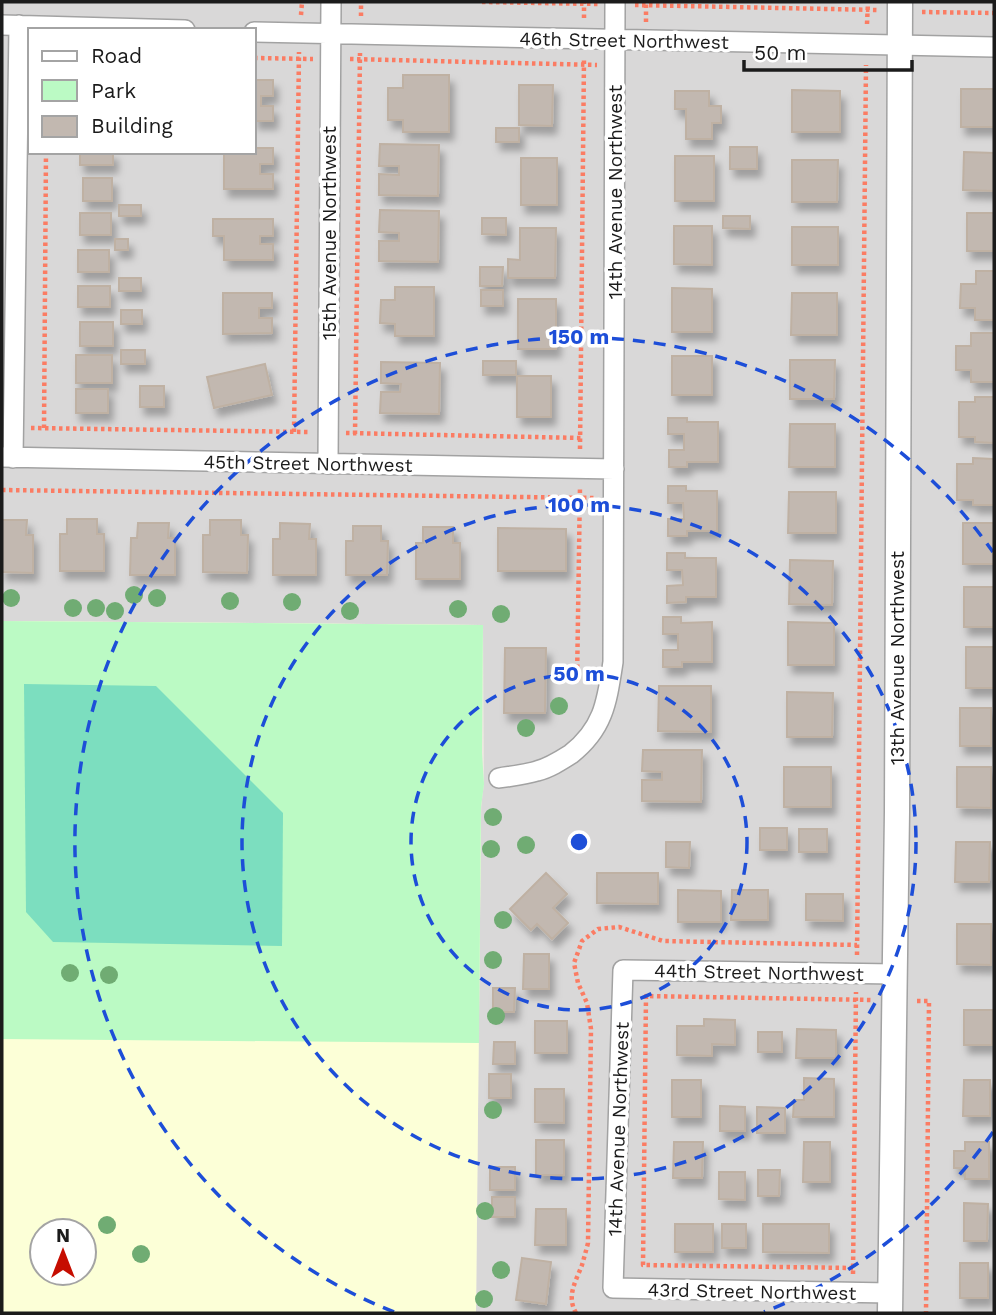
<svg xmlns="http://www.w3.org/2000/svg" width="996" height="1315" font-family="'Work Sans',sans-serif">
	<defs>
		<filter id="shadow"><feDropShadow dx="4.5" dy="8" stdDeviation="3.5" flood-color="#0004"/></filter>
	</defs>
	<rect width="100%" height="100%" fill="#edeae0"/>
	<path fill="#d9d8d8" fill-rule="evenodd" d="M 2,2 L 994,2 L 994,1313 L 476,1313 L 481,807 L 484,784 L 483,625 L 2,621 ZM 30,30 L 254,30 L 254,152 L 30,152 Z"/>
	<path fill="#fcffd7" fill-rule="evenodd" d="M 2,621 L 483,625 L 476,1313 L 2,1313 ZM 42,1231 L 84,1231 L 84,1273 L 42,1273 Z"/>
	<path fill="#bbfac4" d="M 2,621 L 483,625 L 482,753 L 484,784 L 481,807 L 479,1043 L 2,1039 Z"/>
	<path fill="#7cdebf" d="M 24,684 L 156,686 L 283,813 L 282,946 L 53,942 L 26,912 Z"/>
	<path fill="#c2b8b0" stroke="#bfb1a3" stroke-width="2" filter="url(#shadow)" d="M 403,75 L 449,75 L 449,132 L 403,132 L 403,120 L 388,120 L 388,88 L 403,88 Z
		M 254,80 L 273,80 L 273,96 L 261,96 L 261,106 L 273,106 L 273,121 L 254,121 Z
		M 519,85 L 553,85 L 552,126 L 519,125 Z
		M 961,89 L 994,89 L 994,127 L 961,127 Z
		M 792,90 L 840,91 L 840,132 L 792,132 Z
		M 675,91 L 709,91 L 709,106 L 721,106 L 721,123 L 712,123 L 712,139 L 686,139 L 686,109 L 675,109 Z
		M 496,128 L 519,128 L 519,142 L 496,142 Z
		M 380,144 L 439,145 L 438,196 L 379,195 L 379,174 L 399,175 L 399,166 L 379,166 Z
		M 730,147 L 757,147 L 757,169 L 730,169 Z
		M 254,148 L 273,148 L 273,164 L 260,164 L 260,174 L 273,174 L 273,189 L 224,189 L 224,152 L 254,152 Z
		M 80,152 L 113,152 L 113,165 L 80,165 Z
		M 964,152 L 994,153 L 994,191 L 963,190 Z
		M 675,156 L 714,156 L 714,201 L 675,201 Z
		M 521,158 L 557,158 L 557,205 L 521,205 Z
		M 792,160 L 838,160 L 837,202 L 792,202 Z
		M 83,178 L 112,178 L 112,201 L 83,201 Z
		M 119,205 L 141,205 L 141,216 L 119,216 Z
		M 380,210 L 439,211 L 438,262 L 379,261 L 379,241 L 399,241 L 399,233 L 379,232 Z
		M 80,213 L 111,213 L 111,235 L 80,235 Z
		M 967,213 L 994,213 L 994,251 L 967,251 Z
		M 723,216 L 750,216 L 750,229 L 723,228 Z
		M 482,218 L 506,218 L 506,235 L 482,234 Z
		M 213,219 L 273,219 L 273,236 L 260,236 L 260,244 L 273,244 L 273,260 L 224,260 L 224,236 L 213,236 Z
		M 674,226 L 712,226 L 712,265 L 674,264 Z
		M 792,227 L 838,227 L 838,265 L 792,265 Z
		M 520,228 L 556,228 L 555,278 L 508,278 L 508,259 L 520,260 Z
		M 115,239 L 128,239 L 128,250 L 115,250 Z
		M 78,250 L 109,250 L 109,272 L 78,272 Z
		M 480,267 L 503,267 L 502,286 L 480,286 Z
		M 976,271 L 994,271 L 994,320 L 975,320 L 975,308 L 960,308 L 961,284 L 976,284 Z
		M 119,278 L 141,278 L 141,291 L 119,291 Z
		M 78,286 L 110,286 L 110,307 L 78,307 Z
		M 395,287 L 434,287 L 434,336 L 395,336 L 395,324 L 380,323 L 381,300 L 395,300 Z
		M 672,288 L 712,289 L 712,332 L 672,332 Z
		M 481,290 L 503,290 L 503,306 L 481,306 Z
		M 223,293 L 272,293 L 272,308 L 259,308 L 259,318 L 272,318 L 272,333 L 223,334 Z
		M 792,293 L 837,293 L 837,335 L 791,335 Z
		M 518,299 L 556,299 L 556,349 L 518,349 Z
		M 121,310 L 142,310 L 142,324 L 121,324 Z
		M 80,322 L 113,322 L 113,346 L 80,346 Z
		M 971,333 L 994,333 L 994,382 L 971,382 L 971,370 L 956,370 L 956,346 L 971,346 Z
		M 121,350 L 145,350 L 145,364 L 121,364 Z
		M 76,355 L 112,355 L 112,383 L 76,383 Z
		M 672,356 L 712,356 L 712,395 L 672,395 Z
		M 790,360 L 835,360 L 834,399 L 790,399 Z
		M 483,361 L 516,361 L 516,375 L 483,375 Z
		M 381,362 L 440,363 L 439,414 L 380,413 L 381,392 L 400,392 L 401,384 L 381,383 Z
		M 265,364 L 272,395 L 214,408 L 207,377 Z
		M 517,376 L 551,376 L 551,417 L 517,417 Z
		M 140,386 L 164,386 L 164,407 L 140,407 Z
		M 76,389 L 108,389 L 108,413 L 76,413 Z
		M 975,397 L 994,397 L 994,443 L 975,442 L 975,437 L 959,437 L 959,402 L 975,402 Z
		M 668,418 L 687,418 L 687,422 L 718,422 L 718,462 L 687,462 L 687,467 L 669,467 L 669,450 L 684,450 L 684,434 L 668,434 Z
		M 790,424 L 835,424 L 835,467 L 789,467 Z
		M 973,458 L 994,459 L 994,505 L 973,505 L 973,500 L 957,500 L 957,464 L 973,464 Z
		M 668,486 L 686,486 L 686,491 L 717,491 L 717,531 L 687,531 L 687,536 L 668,536 L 668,519 L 684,519 L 683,503 L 668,503 Z
		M 789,492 L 836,492 L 836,533 L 788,533 Z
		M 67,519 L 97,519 L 97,534 L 104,534 L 104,571 L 60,571 L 60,534 L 67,534 Z
		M 2,520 L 27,520 L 26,535 L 33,535 L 33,573 L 2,572 Z
		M 210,520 L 241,520 L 241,535 L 248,535 L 247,573 L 203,572 L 203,535 L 210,535 Z
		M 138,523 L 169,523 L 168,538 L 175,538 L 175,575 L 130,575 L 131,538 L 137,538 Z
		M 280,523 L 310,524 L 309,539 L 316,539 L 316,575 L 273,575 L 273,539 L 280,539 Z
		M 963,523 L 994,523 L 994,564 L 963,564 Z
		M 353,526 L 381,526 L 381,541 L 388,541 L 387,575 L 346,575 L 346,541 L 353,541 Z
		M 423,527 L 453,527 L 453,543 L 460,543 L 460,579 L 416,579 L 416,543 L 423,543 Z
		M 498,528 L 566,529 L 566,571 L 498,571 Z
		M 667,553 L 685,553 L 685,558 L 716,558 L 716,597 L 686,597 L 686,602 L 667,603 L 667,586 L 683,585 L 682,570 L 667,570 Z
		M 790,560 L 833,561 L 832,605 L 789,604 Z
		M 964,587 L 994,587 L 994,627 L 964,627 Z
		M 663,617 L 681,617 L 681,623 L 712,622 L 712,662 L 682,662 L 682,667 L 663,667 L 663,650 L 678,650 L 678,634 L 663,634 Z
		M 788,622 L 834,623 L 834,665 L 788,665 Z
		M 966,647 L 994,647 L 994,688 L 966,688 Z
		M 505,648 L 546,648 L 545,713 L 504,713 Z
		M 659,686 L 711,686 L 711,732 L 658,731 Z
		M 787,692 L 833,693 L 832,737 L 787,737 Z
		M 960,708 L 991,708 L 991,746 L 960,746 Z
		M 643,750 L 702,750 L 701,802 L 642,801 L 642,780 L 662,780 L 662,772 L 642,771 Z
		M 784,767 L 831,767 L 831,807 L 784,807 Z
		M 957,767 L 991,767 L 991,808 L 957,807 Z
		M 760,828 L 787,828 L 787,850 L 760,850 Z
		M 799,829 L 827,829 L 827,852 L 799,852 Z
		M 666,842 L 690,842 L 689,868 L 666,867 Z
		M 956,842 L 990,842 L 989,882 L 955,882 Z
		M 546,873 L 567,894 L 553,908 L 568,923 L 552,939 L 537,924 L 531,930 L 510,909 Z
		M 597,873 L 658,873 L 658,904 L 597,903 Z
		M 678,890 L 721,891 L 721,922 L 678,922 Z
		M 732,890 L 768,890 L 768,920 L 731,920 Z
		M 806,894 L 843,894 L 843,921 L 806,920 Z
		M 957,924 L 991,924 L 991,965 L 957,964 Z
		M 524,954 L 549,954 L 549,989 L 523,989 Z
		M 493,988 L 515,988 L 514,1012 L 493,1012 Z
		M 964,1010 L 993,1010 L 992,1045 L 964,1045 Z
		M 704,1019 L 735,1020 L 735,1045 L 712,1044 L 712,1056 L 677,1055 L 677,1026 L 704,1026 Z
		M 535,1021 L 567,1021 L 567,1053 L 535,1053 Z
		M 797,1029 L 836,1030 L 836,1058 L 796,1058 Z
		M 758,1032 L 782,1032 L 782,1052 L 758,1052 Z
		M 494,1042 L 515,1042 L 515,1064 L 493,1064 Z
		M 489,1074 L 511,1074 L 511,1098 L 489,1098 Z
		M 804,1078 L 834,1079 L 834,1117 L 793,1117 L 794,1100 L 804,1100 Z
		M 672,1080 L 701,1080 L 701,1117 L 672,1117 Z
		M 964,1080 L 990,1080 L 990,1116 L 963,1116 Z
		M 535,1089 L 564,1089 L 564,1123 L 535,1122 Z
		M 720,1106 L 745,1107 L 745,1131 L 720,1131 Z
		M 757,1107 L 785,1108 L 785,1133 L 757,1133 Z
		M 536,1140 L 564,1140 L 564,1175 L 536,1175 Z
		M 674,1142 L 703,1142 L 702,1178 L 673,1178 Z
		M 804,1142 L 830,1142 L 830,1182 L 803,1182 Z
		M 965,1142 L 989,1142 L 989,1179 L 965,1179 L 965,1168 L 954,1168 L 954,1151 L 965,1151 Z
		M 490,1167 L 515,1167 L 515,1190 L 490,1190 Z
		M 758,1170 L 780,1170 L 779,1196 L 758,1196 Z
		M 719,1172 L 745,1172 L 745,1200 L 719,1199 Z
		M 492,1197 L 515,1197 L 515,1217 L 492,1217 Z
		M 964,1203 L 988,1204 L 987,1241 L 964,1241 Z
		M 536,1209 L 566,1209 L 566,1245 L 535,1245 Z
		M 675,1224 L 713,1224 L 713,1252 L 675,1252 Z
		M 722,1224 L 746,1224 L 746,1248 L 722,1248 Z
		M 763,1224 L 829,1224 L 829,1253 L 763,1252 Z
		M 522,1258 L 551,1262 L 546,1304 L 516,1300 Z
		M 960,1263 L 988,1263 L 988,1298 L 960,1298 Z"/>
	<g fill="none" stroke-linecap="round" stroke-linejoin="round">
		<g stroke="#a2a2a2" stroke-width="22">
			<path id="minor" d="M 2,25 L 185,30
				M 254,32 L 994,47
				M 2,457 L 614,469
				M 13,458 L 19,25
				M 328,464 L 331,2
				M 499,778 C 511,776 524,775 537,771 C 549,768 560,761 571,754 C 604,728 607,701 613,662 L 615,2
				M 890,1293 L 613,1288 L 623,970 L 895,974"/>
		</g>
		<g stroke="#a2a2a2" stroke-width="27">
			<path id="tertiary" d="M 890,1313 L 897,812 L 900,2"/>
		</g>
		<path stroke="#fb7c63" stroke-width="4.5" stroke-dasharray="3.5 3.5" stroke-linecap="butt" d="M 482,2 L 598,4
			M 635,5 L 878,10
			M 922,12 L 994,13
			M 301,15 L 302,2
			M 361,16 L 361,2
			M 584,18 L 584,2
			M 646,22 L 646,2
			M 867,24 L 868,2
			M 254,58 L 313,59
			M 350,59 L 597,65
			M 31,428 L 309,432
			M 44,428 L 46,152
			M 294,432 L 299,52
			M 346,433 L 581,438
			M 355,434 L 360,53
			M 580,449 L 584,59
			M 2,490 L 596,498
			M 577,682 L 580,486
			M 857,955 L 866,65
			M 917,1001 L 929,1001 L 926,1313
			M 853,1268 L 643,1265 L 646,996 L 873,1000
			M 853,1274 L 856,992
			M 576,1313 C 566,1296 576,1281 582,1265 C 584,1258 586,1251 588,1243 L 591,1029 L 587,1003 L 578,983 L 574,963 L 582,941 L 598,929 L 619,927 L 663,941 L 857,945"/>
		<use href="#minor" stroke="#fff" stroke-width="19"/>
		<use href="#tertiary" stroke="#fff" stroke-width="24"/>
	</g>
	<g fill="#70ac73">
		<circle cx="134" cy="595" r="9"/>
		<circle cx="11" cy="598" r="9"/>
		<circle cx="157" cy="598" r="9"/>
		<circle cx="230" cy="601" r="9"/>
		<circle cx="292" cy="602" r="9"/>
		<circle cx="73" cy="608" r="9"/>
		<circle cx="96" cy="608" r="9"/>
		<circle cx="458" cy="609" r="9"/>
		<circle cx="115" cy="611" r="9"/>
		<circle cx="350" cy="611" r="9"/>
		<circle cx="501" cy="614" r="9"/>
		<circle cx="559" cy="706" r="9"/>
		<circle cx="526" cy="728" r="9"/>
		<circle cx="493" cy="817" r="9"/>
		<circle cx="526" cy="845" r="9"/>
		<circle cx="491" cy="849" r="9"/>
		<circle cx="503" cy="920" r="9"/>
		<circle cx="493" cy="960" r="9"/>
		<circle cx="70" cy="973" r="9"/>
		<circle cx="109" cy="975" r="9"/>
		<circle cx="496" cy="1016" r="9"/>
		<circle cx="493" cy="1110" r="9"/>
		<circle cx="485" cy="1211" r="9"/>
		<circle cx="107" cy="1225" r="9"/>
		<circle cx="141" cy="1254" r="9"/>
		<circle cx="501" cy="1270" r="9"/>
		<circle cx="484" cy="1299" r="9"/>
	</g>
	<g fill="none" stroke="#1d4ed8" stroke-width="3.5" stroke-dasharray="12 9">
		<circle cx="579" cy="842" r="168"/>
		<circle cx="579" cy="842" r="337"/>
		<path d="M993 1132A505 505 0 0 1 764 1312M394 1312A505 505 0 1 1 993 552"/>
	</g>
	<g text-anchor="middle" stroke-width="7" stroke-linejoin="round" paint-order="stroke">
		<g font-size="19" fill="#1b1b1b" stroke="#fff">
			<text transform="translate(624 40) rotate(1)" y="7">46th Street Northwest</text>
			<text transform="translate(615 192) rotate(-90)" y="7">14th Avenue Northwest</text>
			<text transform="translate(329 233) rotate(-90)" y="7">15th Avenue Northwest</text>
			<text transform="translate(308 463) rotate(1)" y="7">45th Street Northwest</text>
			<text transform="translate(897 658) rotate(-90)" y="7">13th Avenue Northwest</text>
			<text transform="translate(759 972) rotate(1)" y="7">44th Street Northwest</text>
			<text transform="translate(618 1129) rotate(-88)" y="7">14th Avenue Northwest</text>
			<text transform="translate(752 1291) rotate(1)" y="7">43rd Street Northwest</text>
		</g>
	</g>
	<circle cx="579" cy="842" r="10" fill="#1d4ed8" stroke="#fff" stroke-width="3.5"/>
	<g font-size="21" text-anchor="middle" font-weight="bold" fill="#1d4ed8" stroke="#fff" stroke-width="7" stroke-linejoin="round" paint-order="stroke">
		<text x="579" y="344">150 m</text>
		<text x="579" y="512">100 m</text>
		<text x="579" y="681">50 m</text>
	</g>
	<rect width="996" height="1315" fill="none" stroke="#1b1b1b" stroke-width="7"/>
	<rect x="28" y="28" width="228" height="126" fill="#ffffff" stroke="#a4a4a4" stroke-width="2"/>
	<rect x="42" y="51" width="35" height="10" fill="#ffffff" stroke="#a4a4a4" stroke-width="2"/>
	<text x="91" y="63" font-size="21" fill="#1b1b1b">Road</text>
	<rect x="42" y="80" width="35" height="21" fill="#bbfac4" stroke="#a4a4a4" stroke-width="2"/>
	<text x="91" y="98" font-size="21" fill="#1b1b1b">Park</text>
	<rect x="42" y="116" width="35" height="21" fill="#c2b8b0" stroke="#a4a4a4" stroke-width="2"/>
	<text x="91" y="133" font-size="21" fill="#1b1b1b">Building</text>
	<g transform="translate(63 1252)"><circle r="33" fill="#ffffff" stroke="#a4a4a4" stroke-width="2"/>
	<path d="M0-5L12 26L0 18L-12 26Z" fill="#c60d00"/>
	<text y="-10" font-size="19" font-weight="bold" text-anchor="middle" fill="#1b1b1b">N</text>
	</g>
	<path d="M744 60v10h168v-10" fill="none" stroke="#1b1b1b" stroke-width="3.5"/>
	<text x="754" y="60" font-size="21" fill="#1b1b1b" stroke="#ffffff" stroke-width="5" paint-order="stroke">50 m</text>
</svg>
